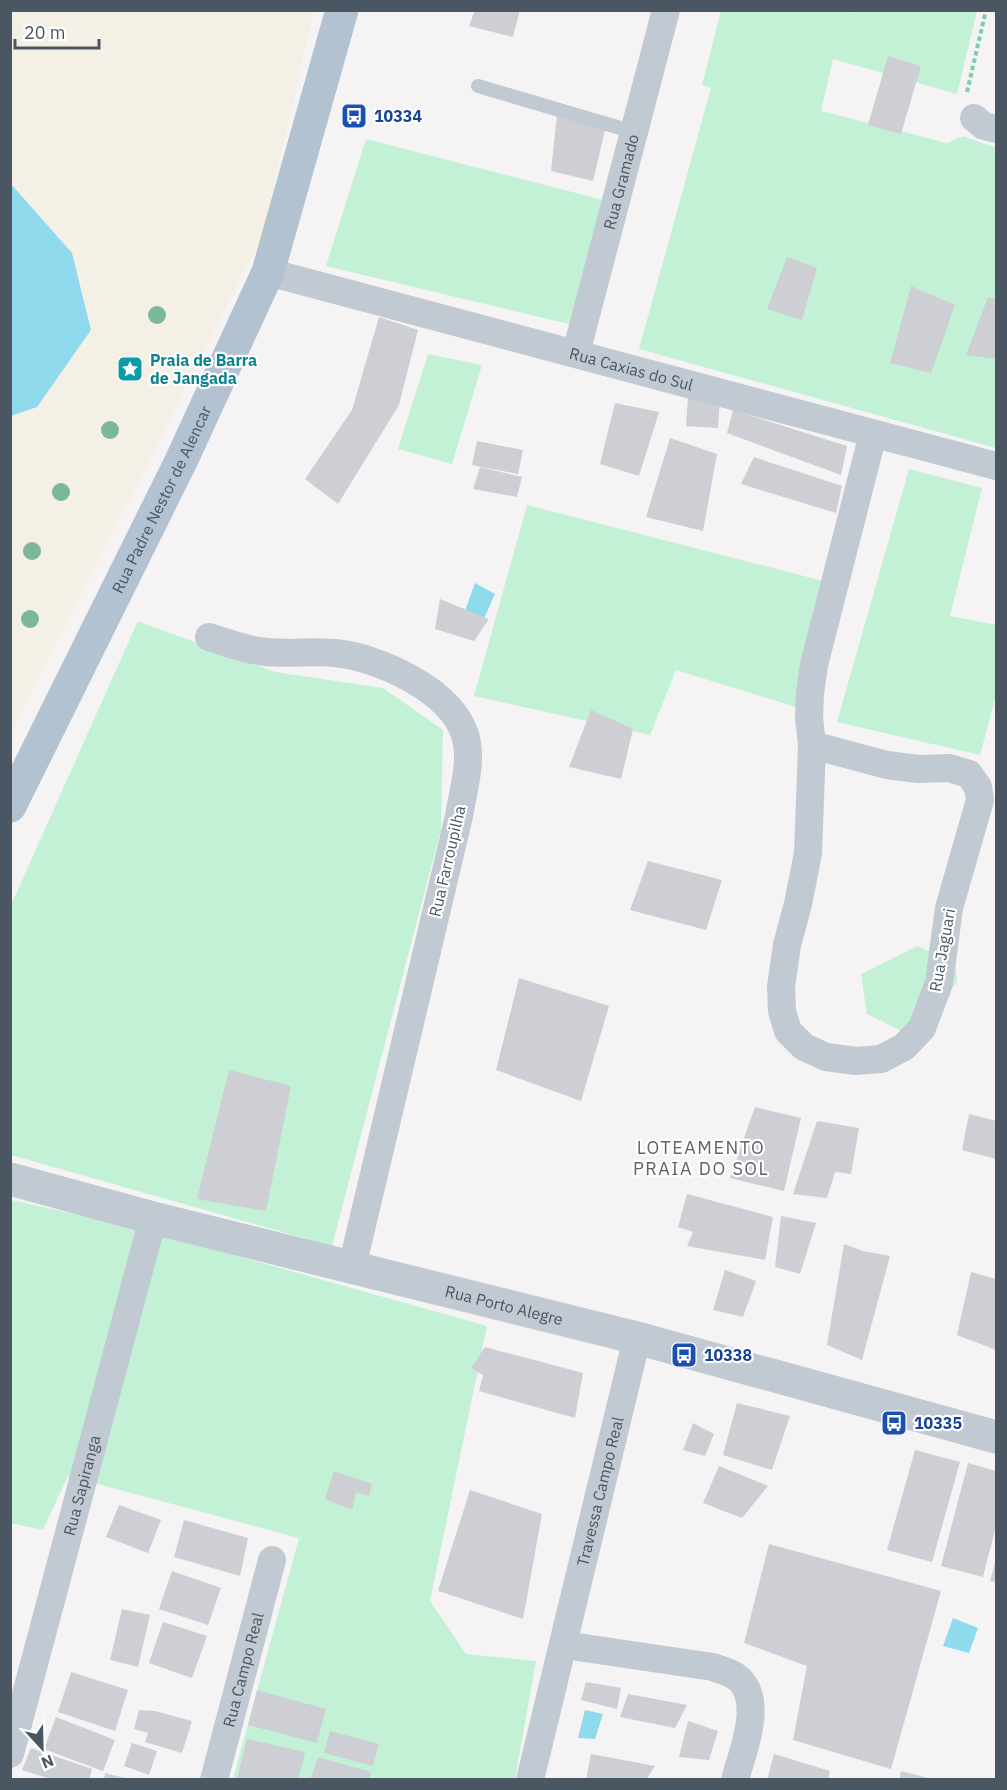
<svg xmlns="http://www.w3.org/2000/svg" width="1007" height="1790" font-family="'IBM Plex Sans',sans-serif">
	<rect width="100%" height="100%" fill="#f5f3f3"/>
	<path fill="#c3f1d5" d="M 842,10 L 850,13 L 851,10 L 977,11 L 957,94 L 833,59 L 821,111 L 947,143 L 963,136 L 996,148 L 996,448 L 639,349 L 711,88 L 702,85 L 721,11 Z
		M 366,139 L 603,200 L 569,324 L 326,266 Z
		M 428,354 L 482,365 L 452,464 L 398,449 Z
		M 909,469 L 982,488 L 950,616 L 996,625 L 996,695 L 980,755 L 837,722 Z
		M 527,505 L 823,581 L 799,708 L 676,670 L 650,735 L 474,696 Z
		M 138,621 L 275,672 L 383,688 L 443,730 L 441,829 L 332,1246 L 11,1155 L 11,905 Z
		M 917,946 L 955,962 L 957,982 L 914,1037 L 867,1014 L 861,974 Z
		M 11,1200 L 134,1227 L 487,1326 L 430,1601 L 466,1654 L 536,1661 L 515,1779 L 233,1779 L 299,1538 L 68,1476 L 43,1530 L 11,1523 Z"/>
	<path fill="#f5f0e5" d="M 11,11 L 314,11 L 261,240 L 11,733 L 11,416 L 37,407 L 72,253 L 11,184 Z"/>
	<path fill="#90daee" d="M 11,184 L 72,253 L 91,330 L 37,407 L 11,416 Z
		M 475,583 L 495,594 L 482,623 L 463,616 Z
		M 953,1618 L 978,1628 L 969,1653 L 943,1646 Z
		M 585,1710 L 603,1714 L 595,1739 L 578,1738 Z"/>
	<path fill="#cdcfd5" d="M 475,10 L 520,10 L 513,37 L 469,26 Z
		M 888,56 L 921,66 L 901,134 L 868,125 Z
		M 557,115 L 606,126 L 593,181 L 551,171 Z
		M 787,257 L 817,268 L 802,320 L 767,309 Z
		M 911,286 L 955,305 L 931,373 L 890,363 Z
		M 988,297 L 996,299 L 996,359 L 966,355 Z
		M 379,317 L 418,330 L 399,405 L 338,504 L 305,479 L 352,410 Z
		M 688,396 L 720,399 L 718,428 L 686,426 Z
		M 615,403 L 659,412 L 639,476 L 600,464 Z
		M 733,410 L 847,446 L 841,475 L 727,433 Z
		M 670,438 L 717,454 L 703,531 L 646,517 Z
		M 477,441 L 523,450 L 518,474 L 472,465 Z
		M 754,457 L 842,486 L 836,513 L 741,484 Z
		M 480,467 L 522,477 L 517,497 L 473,489 Z
		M 440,599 L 489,619 L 474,641 L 435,629 Z
		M 591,710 L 633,729 L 621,779 L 569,767 Z
		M 648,861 L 722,880 L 706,930 L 630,910 Z
		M 519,978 L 609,1006 L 581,1101 L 496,1070 Z
		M 229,1070 L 291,1086 L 266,1211 L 197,1199 Z
		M 755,1107 L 801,1118 L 784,1191 L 730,1178 Z
		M 969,1114 L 996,1121 L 996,1159 L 962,1150 Z
		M 817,1121 L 859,1128 L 851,1174 L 835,1172 L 827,1198 L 793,1194 Z
		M 687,1194 L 773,1217 L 765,1260 L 687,1246 L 693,1232 L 678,1227 Z
		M 781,1216 L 816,1223 L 800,1274 L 775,1267 Z
		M 844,1244 L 863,1251 L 890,1256 L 862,1360 L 827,1345 Z
		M 725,1270 L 756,1281 L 743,1317 L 713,1310 Z
		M 971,1272 L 996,1279 L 996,1350 L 957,1335 Z
		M 485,1347 L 583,1373 L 575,1418 L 479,1391 L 483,1375 L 471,1368 Z
		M 737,1403 L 790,1416 L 772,1470 L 723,1455 Z
		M 693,1423 L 714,1434 L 705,1456 L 683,1450 Z
		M 915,1450 L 960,1462 L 932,1562 L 887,1550 Z
		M 968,1463 L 996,1471 L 996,1526 L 983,1577 L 941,1566 Z
		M 719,1466 L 768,1486 L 742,1518 L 703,1503 Z
		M 334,1471 L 372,1484 L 369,1496 L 356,1492 L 352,1510 L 325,1499 Z
		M 470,1490 L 542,1514 L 523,1619 L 438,1591 Z
		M 119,1505 L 161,1520 L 148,1553 L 106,1537 Z
		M 184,1520 L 248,1538 L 240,1576 L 174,1557 Z
		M 769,1544 L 941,1591 L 891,1769 L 793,1740 L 807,1666 L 744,1643 Z
		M 996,1559 L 996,1582 L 990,1581 Z
		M 172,1571 L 221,1588 L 208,1625 L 159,1609 Z
		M 122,1609 L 150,1615 L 138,1667 L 110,1660 Z
		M 163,1622 L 207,1636 L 192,1678 L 149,1663 Z
		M 71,1672 L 128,1690 L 115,1731 L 58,1712 Z
		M 586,1682 L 621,1688 L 617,1709 L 581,1700 Z
		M 257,1690 L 326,1709 L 317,1743 L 248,1725 Z
		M 628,1694 L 687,1705 L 675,1728 L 620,1717 Z
		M 139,1710 L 155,1711 L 192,1721 L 182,1753 L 145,1742 L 148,1733 L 134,1729 Z
		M 56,1717 L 115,1740 L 103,1771 L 44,1749 Z
		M 688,1721 L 718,1731 L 709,1760 L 679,1757 Z
		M 330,1731 L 379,1744 L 373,1766 L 324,1753 Z
		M 247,1739 L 305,1752 L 298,1780 L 245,1780 L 237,1778 Z
		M 132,1743 L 157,1751 L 149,1775 L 124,1766 Z
		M 31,1748 L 92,1769 L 89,1780 L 53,1780 L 22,1770 Z
		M 591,1754 L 655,1766 L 646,1780 L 586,1780 Z
		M 774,1754 L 830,1771 L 828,1780 L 767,1780 Z
		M 318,1757 L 371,1772 L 369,1780 L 310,1780 Z
		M 901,1771 L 932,1779 L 931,1780 L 899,1780 Z
		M 105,1773 L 129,1779 L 129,1780 L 104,1780 Z"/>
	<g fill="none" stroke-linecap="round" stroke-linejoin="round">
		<path stroke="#7ad0a6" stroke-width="4" stroke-dasharray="4.5 3" stroke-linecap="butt" d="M 967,92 L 986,10"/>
		<path stroke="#c1cad2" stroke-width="14" d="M 478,86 L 634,132"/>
		<g stroke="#c1cad2" stroke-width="28">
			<path d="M 974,118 L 984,126 L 996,129"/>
			<path id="s1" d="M 268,272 L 996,466"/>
			<path id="s2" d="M 576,353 L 666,10"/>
			<path d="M 209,637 C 223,641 238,647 253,650 C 280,656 308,650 335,653 C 378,657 451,690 465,735 C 473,760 463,791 459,816 L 352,1267"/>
			<path d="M 812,745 L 887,765 L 918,769 L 949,768 L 969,774 L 978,787 L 980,800 L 949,908 L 939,983 L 922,1028 L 904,1047 L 881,1059 L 856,1061 L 826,1057 L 804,1047 L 788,1031 L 782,1011 L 781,987 L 787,945 L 798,904 L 808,853 L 812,745 L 809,717 L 810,693 L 814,665 L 873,434"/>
			<path d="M 564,1645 L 713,1667 C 723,1671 735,1673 742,1682 C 762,1707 742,1753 735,1780"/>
			<path id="s3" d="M 10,1754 L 153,1218"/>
			<path id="s4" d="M 214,1780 L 272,1560"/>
			<path id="s5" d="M 530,1780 L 637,1338"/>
		</g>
		<path stroke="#c1cad2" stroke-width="33" id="s6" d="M 10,1179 L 153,1218 L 637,1338 L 996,1437"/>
		<path stroke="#b3c2d1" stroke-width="33" id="s7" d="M 10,806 L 182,459 L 268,272 L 342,10"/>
	</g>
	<g fill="#7bb799">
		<circle cx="157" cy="315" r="9"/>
		<circle cx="110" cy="430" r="9"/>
		<circle cx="61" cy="492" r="9"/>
		<circle cx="32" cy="551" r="9"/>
		<circle cx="30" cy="619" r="9"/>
	</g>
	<defs>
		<g id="bus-square" transform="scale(1.35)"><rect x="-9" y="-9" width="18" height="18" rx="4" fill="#1a4fb4" stroke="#fff"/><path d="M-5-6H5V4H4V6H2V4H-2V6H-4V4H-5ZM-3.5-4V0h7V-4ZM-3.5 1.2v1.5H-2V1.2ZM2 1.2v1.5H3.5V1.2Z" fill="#fff"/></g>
		<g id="sight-square" transform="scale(1.35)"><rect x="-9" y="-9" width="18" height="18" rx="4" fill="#0f9aa8" stroke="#fff"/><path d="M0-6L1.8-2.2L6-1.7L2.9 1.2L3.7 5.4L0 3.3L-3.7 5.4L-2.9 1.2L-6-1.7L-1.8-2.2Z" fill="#fff"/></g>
	</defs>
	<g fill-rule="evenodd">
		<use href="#bus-square" x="354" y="116"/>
		<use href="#sight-square" x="130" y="369"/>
		<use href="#bus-square" x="684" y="1355"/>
		<use href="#bus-square" x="894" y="1423"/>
	</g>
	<g text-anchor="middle" stroke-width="4.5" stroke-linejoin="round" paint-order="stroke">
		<g font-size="16" font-weight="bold" fill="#164399" stroke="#fff" text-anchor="start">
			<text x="374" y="122">10334</text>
			<text x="704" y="1361">10338</text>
			<text x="914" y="1429">10335</text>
		</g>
		<g font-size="16" fill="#4a5661" stroke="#fff">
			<text dy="6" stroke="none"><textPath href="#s2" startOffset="177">Rua Gramado</textPath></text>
			<text dy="6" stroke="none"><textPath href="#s1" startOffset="376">Rua Caxias do Sul</textPath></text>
			<text dy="6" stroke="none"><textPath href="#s7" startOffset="342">Rua Padre Nestor de Alencar</textPath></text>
			<text transform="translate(447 861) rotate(-77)" y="6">Rua Farroupilha</text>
			<text transform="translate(942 950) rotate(-80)" y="6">Rua Jaguari</text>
			<text dy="6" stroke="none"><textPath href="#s6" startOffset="510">Rua Porto Alegre</textPath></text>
			<text dy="6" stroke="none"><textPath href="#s3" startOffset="278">Rua Sapiranga</textPath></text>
			<text dy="6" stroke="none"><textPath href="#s5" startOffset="297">Travessa Campo Real</textPath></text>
			<text dy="6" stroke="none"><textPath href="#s4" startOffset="114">Rua Campo Real</textPath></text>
		</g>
		<g font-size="16" font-weight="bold" fill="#0d838f" stroke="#fff" text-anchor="start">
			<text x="150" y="366">Praia de Barra<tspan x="150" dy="18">de Jangada</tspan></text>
		</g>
		<g font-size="18" letter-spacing="1.5" fill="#5f6368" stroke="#fff">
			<text x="701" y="1154">LOTEAMENTO<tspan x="701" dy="21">PRAIA DO SOL</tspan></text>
		</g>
	</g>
	<rect width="1007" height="1790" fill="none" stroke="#4a5661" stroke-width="24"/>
	<g transform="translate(42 1748) rotate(158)" stroke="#ffffff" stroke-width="4.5" paint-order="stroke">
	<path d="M0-4.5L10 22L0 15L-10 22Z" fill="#4a5661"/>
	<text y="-9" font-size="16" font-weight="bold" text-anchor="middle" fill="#4a5661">N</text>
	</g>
	<path d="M15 39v9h84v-9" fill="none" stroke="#4a5661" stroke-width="3"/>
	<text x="24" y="39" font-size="18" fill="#4a5661" stroke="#ffffff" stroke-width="4.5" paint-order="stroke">20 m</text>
</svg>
